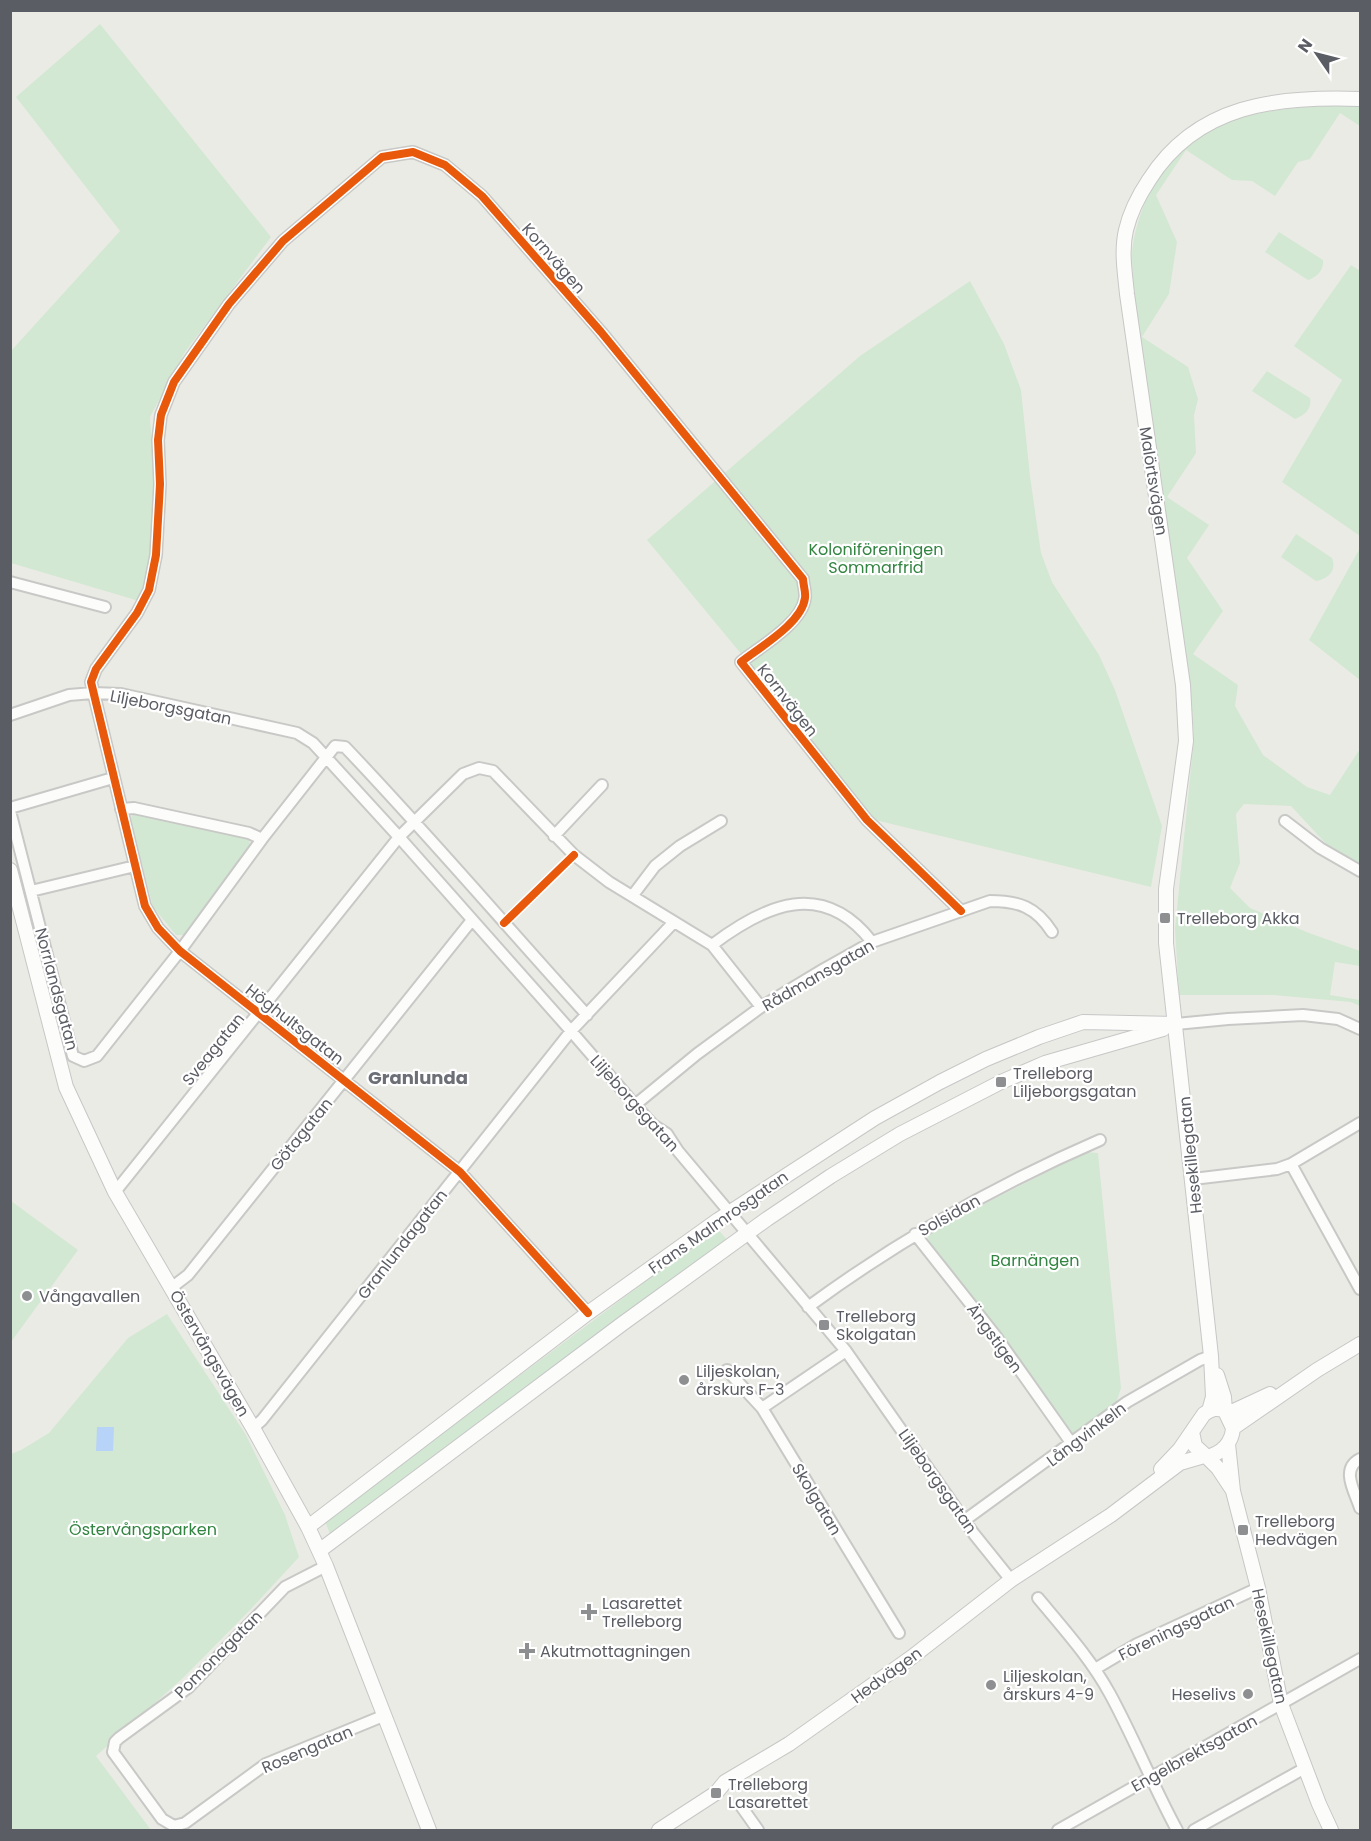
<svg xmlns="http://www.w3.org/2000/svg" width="1371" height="1841" font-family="Poppins,sans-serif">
	<rect width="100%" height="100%" fill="#ebebe5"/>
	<path fill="#d2e8d3" d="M 100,24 L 271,237 L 185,352 L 150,417 L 154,478 L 150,558 L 139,601 L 11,563 L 10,352 L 120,231 L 16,97 Z
		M 1338,105 L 1360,106 L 1360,126 L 1340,113 L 1310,159 L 1298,162 L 1275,196 L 1252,181 L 1232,180 L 1186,150 L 1156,195 L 1177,242 L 1169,294 L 1142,337 L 1188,367 L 1198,399 L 1194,415 L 1196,453 L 1167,497 L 1209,525 L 1187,558 L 1223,611 L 1193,654 L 1238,685 L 1235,706 L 1263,755 L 1307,787 L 1330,795 L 1360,749 L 1360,863 L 1329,847 L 1291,806 L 1244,804 L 1236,814 L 1240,863 L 1230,888 L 1250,908 L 1309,933 L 1360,951 L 1360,966 L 1335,962 L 1330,995 L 1360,1000 L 1360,1006 L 1351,1002 L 1273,995 L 1179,995 L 1175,929 L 1194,737 L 1190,680 C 1177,587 1162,494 1150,400 C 1144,354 1134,307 1132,260 C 1131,241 1140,213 1148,195 C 1187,114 1259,110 1338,105 Z
		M 1279,232 L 1323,260 C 1324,270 1317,277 1308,280 L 1265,252 Z
		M 1351,265 L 1360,271 L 1360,536 L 1282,482 L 1342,380 L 1294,346 Z
		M 970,281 L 1004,344 L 1021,390 L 1030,476 L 1041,553 L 1052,582 L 1099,655 L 1115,690 L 1162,826 L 1151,887 L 871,819 L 747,661 L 647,540 L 860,356 Z
		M 1267,371 L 1310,398 C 1312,409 1305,415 1295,419 L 1252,391 Z
		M 1296,534 L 1332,558 C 1337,571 1328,579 1316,581 L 1281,557 Z
		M 1360,548 L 1360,680 L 1309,640 Z
		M 134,814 L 249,838 L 250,845 L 185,935 L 176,935 L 153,907 L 130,818 Z
		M 1086,1152 L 1098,1153 L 1121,1388 L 1115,1407 L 1077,1435 L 1071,1433 L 1003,1336 L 929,1241 L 927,1233 Z
		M 11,1201 L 78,1250 L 11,1342 Z
		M 717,1228 L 728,1241 L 330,1534 L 325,1521 Z
		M 167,1314 L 246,1435 L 285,1515 L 299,1557 L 250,1610 L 184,1677 L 96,1756 L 151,1830 L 11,1830 L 11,1454 L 21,1450 L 49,1433 L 128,1338 Z"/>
	<path fill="#b7d3f7" d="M 97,1427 L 114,1427 L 113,1451 L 96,1451 Z"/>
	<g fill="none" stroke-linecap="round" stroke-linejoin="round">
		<g stroke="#c8c9c7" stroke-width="14">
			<path id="street" d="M 10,582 L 105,607
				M 10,715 L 69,695 L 93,693 L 121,694 L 297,733 L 313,743 L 399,837 L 571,1031 L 635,1105 L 653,1125 L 667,1134 L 678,1151 L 846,1351 L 974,1534 L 1011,1580
				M 10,808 L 113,778
				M 121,809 L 134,808 L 249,833 L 262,839
				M 10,811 L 73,1056 L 84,1061 L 97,1056 L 180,951 L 262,839 L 335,746 L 345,747 C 428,834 506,926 587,1015
				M 1285,821 L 1320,848 L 1360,871
				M 554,836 L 602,785
				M 31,891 L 135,866
				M 633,895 L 655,866 L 680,846 L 721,821
				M 712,945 C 766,904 823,879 872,942
				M 1176,1024 L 1228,1019 L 1303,1015 L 1338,1019 L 1360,1029
				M 635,1105 L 697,1054 L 761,1007 L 824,969 L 872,942 L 990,901 C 1019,901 1036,907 1052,932
				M 1291,1164 L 1360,1289
				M 1193,1179 L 1277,1169 L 1291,1164 L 1360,1123
				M 115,1192 L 399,837 L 463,774 L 479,768 L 493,771 L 574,855 L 609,882 L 712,945 L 761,1007
				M 915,1234 L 995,1335 L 1072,1444
				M 171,1288 L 188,1275 L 472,920
				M 808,1307 C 899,1240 996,1185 1100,1140
				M 588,1313 L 460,1172 L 180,951 L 158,928 L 145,906 L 91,682 L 96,669 L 137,613 L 149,590 L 156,555 L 160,484 L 158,440 L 161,415 L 174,382 L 229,304 L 283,241 L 382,157 L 413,152 L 445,165 L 482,196 L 601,332 L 803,579 C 803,584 806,592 805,598 C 802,623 760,647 741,662 L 867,820 L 961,911
				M 727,1370 L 762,1408 L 899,1633
				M 762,1408 L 846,1351
				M 253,1428 L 262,1420 L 571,1031 L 674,922
				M 1360,1459 C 1340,1469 1355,1492 1360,1508
				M 965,1520 L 1127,1402 L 1200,1360 L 1211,1356
				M 326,1566 L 285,1587 L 189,1687 L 119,1738 L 115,1742 L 113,1752 L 162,1819 L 174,1826 L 185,1823 L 266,1764 L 383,1716
				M 1038,1598 C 1063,1628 1091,1659 1110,1694 C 1134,1738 1153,1786 1177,1830
				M 1095,1669 L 1137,1644 L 1258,1588
				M 741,1806 L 758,1830
				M 1058,1830 L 1360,1659
				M 1194,1830 L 1305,1768"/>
		</g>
		<g stroke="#c6c7c6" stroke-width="16">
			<path id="secondary" d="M 10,870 L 66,1087 L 115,1192 L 253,1428 L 308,1527 L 326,1566 L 429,1830
				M 1217,1375 L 1224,1397 L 1225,1411
				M 1209,1411 L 1213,1397 L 1211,1356 L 1166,943 L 1166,889 L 1186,741 L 1183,685 L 1127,294 C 1125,273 1121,251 1126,230 C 1130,213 1139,195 1149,180 C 1197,104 1277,96 1360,99
				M 1227,1414 L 1270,1394
				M 1233,1428 L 1317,1370 L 1360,1344
				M 1228,1444 L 1233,1491 L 1258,1588 L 1281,1704 L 1319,1804 L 1331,1830
				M 1207,1457 L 1218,1468 L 1232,1489
				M 1161,1469 L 1180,1449 L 1204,1414 C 1211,1409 1217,1407 1225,1411 L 1233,1428 C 1232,1443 1222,1453 1207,1457 L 1195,1446 L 1192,1432
				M 308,1527 L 588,1313 L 718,1220 L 875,1118 L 940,1082 L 986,1059 L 1039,1037 L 1083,1022 L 1176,1024
				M 319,1551 L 622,1324 L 767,1219 L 831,1176 L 900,1134 L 1001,1082 L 1045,1063 L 1163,1029
				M 659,1830 L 716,1793 L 725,1782 L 789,1744 L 912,1657 L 1011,1580 L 1111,1515 L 1180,1463 L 1204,1456"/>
		</g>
		<use href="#street" stroke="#fcfcfb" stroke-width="10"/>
		<use href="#secondary" stroke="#fcfcfb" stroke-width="14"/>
		<g stroke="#fff" stroke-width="11">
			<path id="cycleway" d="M 504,923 L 574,855
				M 588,1313 L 460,1172 L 180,951 L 158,928 L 145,906 L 91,682 L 96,669 L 137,613 L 149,590 L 156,555 L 160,484 L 158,440 L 161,415 L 174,382 L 229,304 L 283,241 L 382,157 L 413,152 L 445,165 L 482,196 L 601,332 L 803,579 C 803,584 806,592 805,598 C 802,623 760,647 741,662 L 867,820 L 961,911"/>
		</g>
		<use href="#cycleway" stroke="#e8590c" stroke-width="8"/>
	</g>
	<g fill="#8d8f91" stroke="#fff" stroke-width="2">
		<rect x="1159" y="912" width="12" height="12" rx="3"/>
		<rect x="995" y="1076" width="12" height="12" rx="3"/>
		<circle cx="27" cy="1296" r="6"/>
		<rect x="818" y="1319" width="12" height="12" rx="3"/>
		<circle cx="684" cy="1380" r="6"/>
		<rect x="1237" y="1524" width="12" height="12" rx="3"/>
		<path d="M586 1603h6v6h6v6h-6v6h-6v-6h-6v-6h6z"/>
		<path d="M524 1642h6v6h6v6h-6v6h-6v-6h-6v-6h6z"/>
		<circle cx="991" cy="1685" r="6"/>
		<circle cx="1248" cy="1694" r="6"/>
		<rect x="710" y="1787" width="12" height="12" rx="3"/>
	</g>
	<g text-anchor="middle" stroke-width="4.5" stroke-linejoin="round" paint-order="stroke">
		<g font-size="16" fill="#5b5d64" stroke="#fff">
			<text transform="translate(554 258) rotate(49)" y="6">Kornvägen</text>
			<text transform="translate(1154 481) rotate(81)" y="6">Malörtsvägen</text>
			<text transform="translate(788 700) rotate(52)" y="6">Kornvägen</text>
			<text transform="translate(171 707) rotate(11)" y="6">Liljeborgsgatan</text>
			<text transform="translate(818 975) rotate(-30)" y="6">Rådmansgatan</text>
			<text transform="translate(57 989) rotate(75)" y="6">Norrlandsgatan</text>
			<text transform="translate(295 1024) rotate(38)" y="6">Höghultsgatan</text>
			<text transform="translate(213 1049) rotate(-51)" y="6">Sveagatan</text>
			<text transform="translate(635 1103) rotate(48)" y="6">Liljeborgsgatan</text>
			<text transform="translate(301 1134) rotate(-51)" y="6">Götagatan</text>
			<text transform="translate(1190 1155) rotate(-96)" y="6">Hesekillegatan</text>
			<text transform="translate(949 1215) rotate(-29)" y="6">Solsidan</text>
			<text transform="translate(718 1222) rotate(-35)" y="6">Frans Malmrosgatan</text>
			<text transform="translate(402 1244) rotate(-52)" y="6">Granlundagatan</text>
			<text transform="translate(995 1338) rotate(54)" y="6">Ängstigen</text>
			<text transform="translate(210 1353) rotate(60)" y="6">Östervångsvägen</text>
			<text transform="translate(1086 1434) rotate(-37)" y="6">Långvinkeln</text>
			<text transform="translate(938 1481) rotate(55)" y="6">Liljeborgsgatan</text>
			<text transform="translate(817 1499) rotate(59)" y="6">Skolgatan</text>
			<text transform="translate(1176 1628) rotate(-26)" y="6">Föreningsgatan</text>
			<text transform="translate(1270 1646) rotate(78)" y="6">Hesekillegatan</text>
			<text transform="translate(218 1654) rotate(-45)" y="6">Pomonagatan</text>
			<text transform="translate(886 1675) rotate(-36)" y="6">Hedvägen</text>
			<text transform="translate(307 1749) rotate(-23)" y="6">Rosengatan</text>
			<text transform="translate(1194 1753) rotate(-29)" y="6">Engelbrektsgatan</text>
		</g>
		<g font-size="16" fill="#328441" stroke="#fff">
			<text x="876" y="555">Koloniföreningen<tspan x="876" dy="18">Sommarfrid</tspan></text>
			<text x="1035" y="1266">Barnängen</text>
			<text x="143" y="1535">Östervångsparken</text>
		</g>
		<g font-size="16" fill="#5b5d64" stroke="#fff" text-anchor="start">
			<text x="1177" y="924">Trelleborg Akka</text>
			<text x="1013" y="1079">Trelleborg<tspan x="1013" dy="18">Liljeborgsgatan</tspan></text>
			<text x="39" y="1302">Vångavallen</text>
			<text x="836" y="1322">Trelleborg<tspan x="836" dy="18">Skolgatan</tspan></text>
			<text x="696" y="1377">Liljeskolan,<tspan x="696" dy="18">årskurs F-3</tspan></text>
			<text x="1255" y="1527">Trelleborg<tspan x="1255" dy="18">Hedvägen</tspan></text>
			<text x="602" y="1609">Lasarettet<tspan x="602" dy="18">Trelleborg</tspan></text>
			<text x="540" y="1657">Akutmottagningen</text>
			<text x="1003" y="1682">Liljeskolan,<tspan x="1003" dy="18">årskurs 4-9</tspan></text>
			<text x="1236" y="1700" text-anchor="end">Heselivs</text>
			<text x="728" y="1790">Trelleborg<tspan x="728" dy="18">Lasarettet</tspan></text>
		</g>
		<g font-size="18" font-weight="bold" fill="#6c6f76" stroke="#fff">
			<text x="418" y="1084">Granlunda</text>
		</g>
	</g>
	<rect width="1371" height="1841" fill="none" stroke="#5b5d64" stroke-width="24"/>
	<g transform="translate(1317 54) rotate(305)" stroke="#ffffff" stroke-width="4.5" paint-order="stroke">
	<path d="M0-4.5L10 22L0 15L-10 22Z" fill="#5b5d64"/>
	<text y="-9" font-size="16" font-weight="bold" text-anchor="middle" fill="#5b5d64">N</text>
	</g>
</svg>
